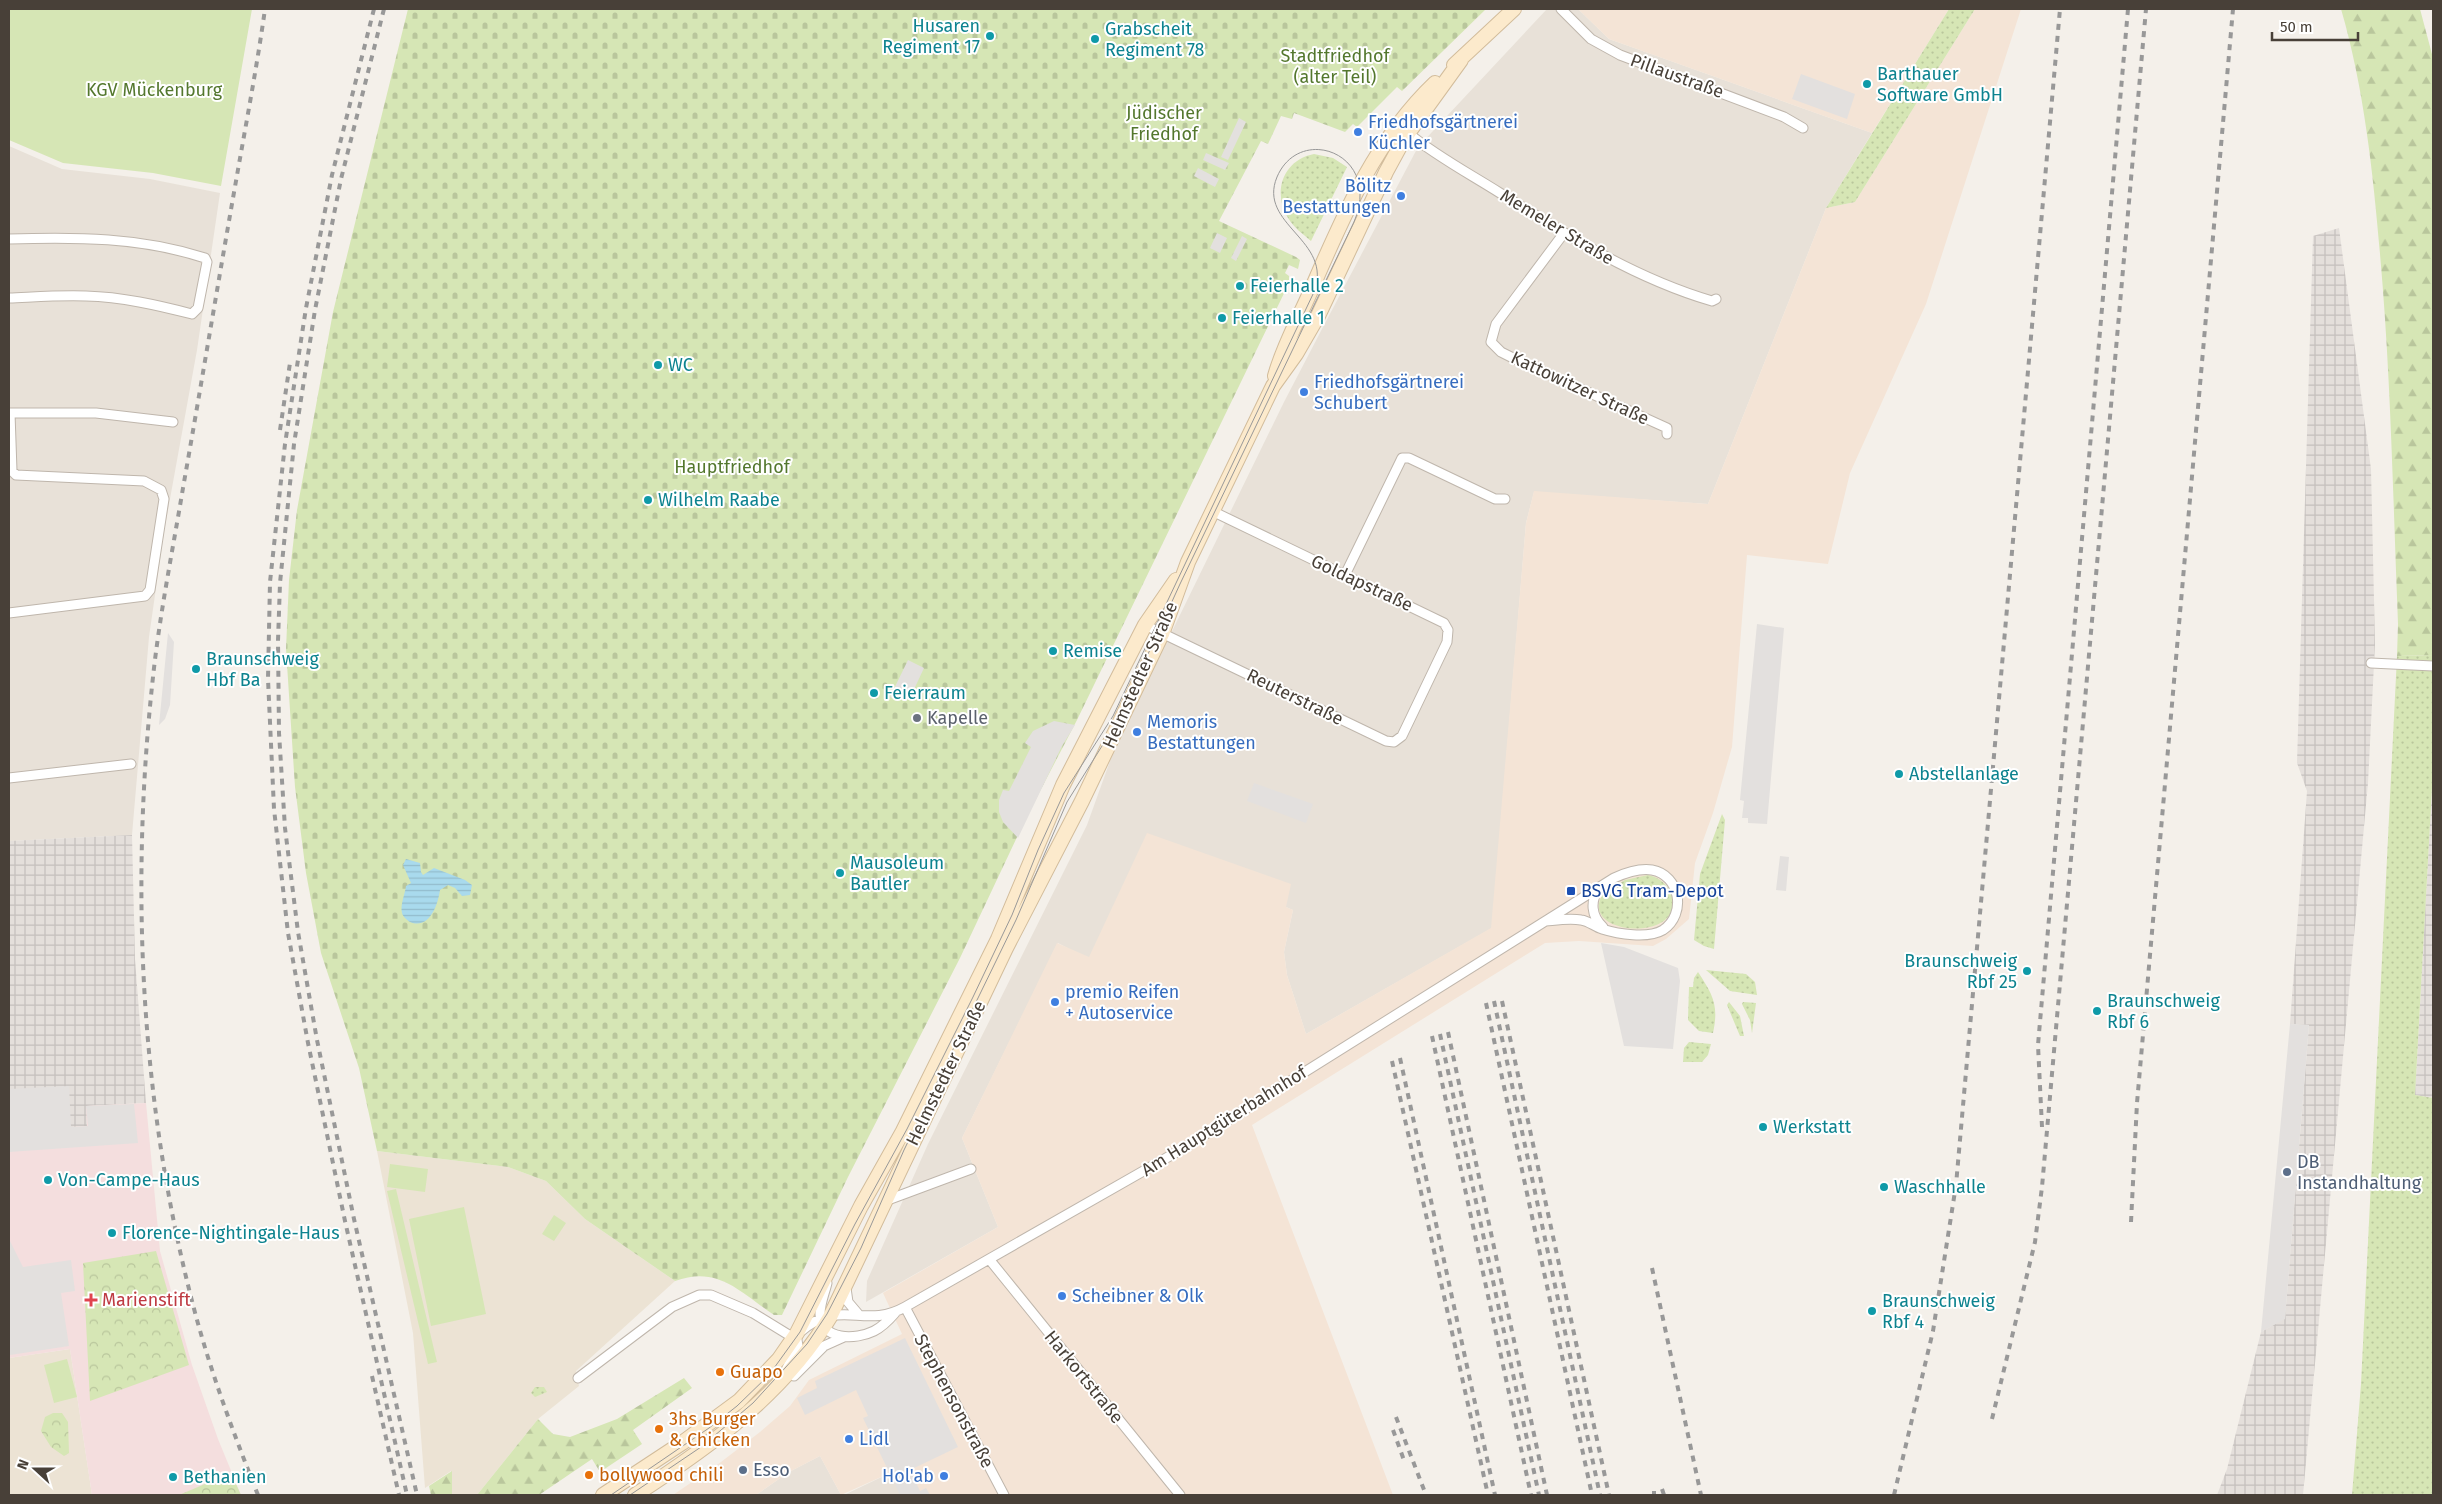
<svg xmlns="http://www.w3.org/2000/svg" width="2442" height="1504" font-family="'Fira Sans',sans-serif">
	<defs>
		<pattern id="industrial-grid" width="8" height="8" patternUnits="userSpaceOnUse" patternTransform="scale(1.25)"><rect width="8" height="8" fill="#e4dfdb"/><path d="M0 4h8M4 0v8" fill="none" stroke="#c5c0bd"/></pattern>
		<pattern id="grass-dots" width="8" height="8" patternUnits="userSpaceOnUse" patternTransform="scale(1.25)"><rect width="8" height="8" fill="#d6e6b5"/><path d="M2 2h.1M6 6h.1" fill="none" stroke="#b9c69c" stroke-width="1.8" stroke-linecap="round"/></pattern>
		<pattern id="forest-firs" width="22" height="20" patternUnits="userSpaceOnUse" patternTransform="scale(1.25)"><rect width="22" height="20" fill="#d6e6b5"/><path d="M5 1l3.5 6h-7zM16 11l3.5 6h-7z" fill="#b9c69c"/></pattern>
		<pattern id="cemetery-stones" width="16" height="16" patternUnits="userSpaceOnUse" patternTransform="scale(1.25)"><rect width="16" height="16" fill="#d6e6b5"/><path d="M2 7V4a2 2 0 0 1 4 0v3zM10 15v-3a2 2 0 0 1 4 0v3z" fill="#b9c69c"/></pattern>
		<pattern id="park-crowns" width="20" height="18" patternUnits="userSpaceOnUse" patternTransform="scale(1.25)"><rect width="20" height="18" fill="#d6e6b5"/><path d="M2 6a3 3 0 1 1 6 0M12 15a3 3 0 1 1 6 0" fill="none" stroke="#b9c69c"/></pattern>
		<pattern id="water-rules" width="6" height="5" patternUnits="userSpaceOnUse" patternTransform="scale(1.25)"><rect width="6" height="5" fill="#a9daed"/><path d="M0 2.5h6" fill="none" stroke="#93bccc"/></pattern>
	</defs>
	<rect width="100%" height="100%" fill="#f4f0ea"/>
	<path fill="#e8e1d8" d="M 1547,9 L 1578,9 L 1609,39 L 1872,133 L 1826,208 L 1708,504 L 1534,492 L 1526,523 L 1492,928 L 1306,1034 L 1287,975 L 1284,952 L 1293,910 L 1286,907 L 1088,959 L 1058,943 L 962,1138 L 998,1227 L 866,1302 L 867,1281 L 928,1144 L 1087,825 L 1114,750 L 1284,402 L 1322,329 L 1418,147 Z
		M 9,146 L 62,169 L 150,179 L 220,193 L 197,350 L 164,532 L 149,637 L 132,835 L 9,841 Z
		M 820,1456 L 841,1495 L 756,1495 L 789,1472 Z
		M 890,1473 L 901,1495 L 844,1495 Z"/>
	<path fill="#f4e4d6" d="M 1578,9 L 1949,9 L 1872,133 L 1609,39 Z
		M 1975,9 L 2021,9 L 1926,304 L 1850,473 L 1828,564 L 1747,555 L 1732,747 L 1713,813 L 1695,863 L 1689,919 L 1666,939 L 1653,946 L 1579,941 L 1545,943 L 1252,1125 L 1393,1495 L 901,1495 L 890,1473 L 841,1495 L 820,1456 L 789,1472 L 756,1495 L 673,1495 L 721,1462 L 760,1432 L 790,1406 L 809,1380 L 902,1334 L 883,1293 L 998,1227 L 962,1138 L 1057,943 L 1089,957 L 1147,833 L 1291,884 L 1286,907 L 1293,910 L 1284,952 L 1287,975 L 1306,1034 L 1491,928 L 1526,523 L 1534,491 L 1708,504 L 1826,208 L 1855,202 Z"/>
	<path fill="url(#industrial-grid)" d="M 2339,228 L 2371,469 L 2375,644 L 2368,783 L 2303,1495 L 2217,1495 L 2227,1469 L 2261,1332 L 2285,1318 L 2309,1025 L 2290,1024 L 2307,791 L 2297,763 L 2313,236 Z
		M 2433,770 L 2433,1098 L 2415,1095 Z
		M 132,835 L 135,959 L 146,1103 L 87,1106 L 88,1126 L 9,1131 L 9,841 Z"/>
	<path fill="#ece3d4" d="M 377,1151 L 508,1167 L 546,1181 L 585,1219 L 675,1281 L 576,1371 L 579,1386 L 538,1419 L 477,1495 L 452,1495 L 451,1471 L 425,1488 L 413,1333 Z
		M 70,1349 L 92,1495 L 9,1495 L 9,1358 Z"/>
	<path fill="#f4dede" d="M 146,1103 L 160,1251 L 192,1365 L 218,1439 L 241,1495 L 92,1495 L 70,1349 L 9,1358 L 9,1131 L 87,1126 L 86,1106 Z"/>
	<path fill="url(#grass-dots)" d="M 1949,9 L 1975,9 L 1855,202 L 1826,208 Z
		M 1314,154 L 1333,158 L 1347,167 L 1311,241 C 1303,234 1294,228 1288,218 C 1272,192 1283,160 1314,154 Z
		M 2433,655 L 2433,770 L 2415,1095 L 2433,1098 L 2433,1495 L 2352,1495 L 2361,1384 L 2397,656 Z
		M 1722,814 L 1725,820 L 1714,949 L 1704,946 L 1694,940 L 1700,874 Z
		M 1648,875 C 1658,877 1667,883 1671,894 C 1688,944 1576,936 1603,894 L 1625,880 Z
		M 1706,970 L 1746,974 L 1755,982 L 1757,995 L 1730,991 Z
		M 1698,972 C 1713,995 1719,1005 1713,1033 L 1699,1031 L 1688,1020 L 1689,987 L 1693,987 L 1694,978 Z
		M 1729,1002 L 1740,1016 L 1744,1036 L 1740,1036 L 1727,1005 Z
		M 1743,1002 L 1756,1003 L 1752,1033 L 1750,1020 L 1742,1004 Z
		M 1689,1042 L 1711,1044 L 1708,1055 L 1702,1062 L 1683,1062 L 1684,1048 Z
		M 535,1387 L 544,1387 L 547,1392 L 535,1397 L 531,1393 Z"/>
	<path fill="url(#forest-firs)" d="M 2341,9 L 2420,9 L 2433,58 L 2433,655 L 2397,656 L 2398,624 C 2393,501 2391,377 2380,254 C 2373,172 2364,88 2341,9 Z
		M 684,1378 L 692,1388 L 633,1430 L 642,1444 L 600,1472 L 592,1459 L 539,1495 L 477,1495 L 538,1419 L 553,1434 L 570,1437 L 617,1419 Z
		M 452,1471 L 452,1495 L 431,1495 L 429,1486 Z"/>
	<path fill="url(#cemetery-stones)" d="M 408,9 L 1486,9 L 1402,91 L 1397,87 L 1357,127 L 1353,124 L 1345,132 L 1294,113 L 1292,119 L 1281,116 L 1268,144 L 1261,141 L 1219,221 L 1296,257 L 1300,260 L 1298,269 L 1289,265 L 1285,273 L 1289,276 L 1289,283 L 1077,720 L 1026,818 L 960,958 L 848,1177 L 782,1315 L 774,1315 C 740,1292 718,1265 675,1281 L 585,1219 L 546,1181 L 508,1167 L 377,1151 L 359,1068 L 321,953 L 306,873 L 295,787 L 286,649 L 289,580 L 297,510 L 333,312 Z"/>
	<path fill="url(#park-crowns)" d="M 156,1251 L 189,1365 L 90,1401 L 83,1263 Z
		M 53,1413 L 62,1413 L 68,1422 L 69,1453 L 64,1456 L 51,1447 L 41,1431 L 45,1417 Z
		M 231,1473 L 241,1495 L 179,1495 Z"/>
	<path fill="#d6e6b5" d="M 9,9 L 252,9 L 221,186 L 153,173 L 63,163 L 9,140 Z
		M 390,1164 L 428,1169 L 425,1192 L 387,1187 Z
		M 396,1189 L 437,1362 L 428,1364 L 387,1191 Z
		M 464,1207 L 486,1314 L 431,1326 L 409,1219 Z
		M 554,1215 L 566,1223 L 554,1241 L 542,1234 Z
		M 67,1359 L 77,1397 L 54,1403 L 44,1365 Z"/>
	<path fill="#e3e0de" d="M 1801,74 L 1855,94 L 1847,119 L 1792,99 Z
		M 1239,118 L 1246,122 L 1228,160 L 1221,157 Z
		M 1206,153 L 1229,163 L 1225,170 L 1203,160 Z
		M 1198,168 L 1219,179 L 1215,187 L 1194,176 Z
		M 1217,233 L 1227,238 L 1220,253 L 1210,248 Z
		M 1242,236 L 1247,239 L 1236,261 L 1231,258 Z
		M 1757,624 L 1784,628 L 1767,824 L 1748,823 L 1748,818 L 1742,818 L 1744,801 L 1740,800 Z
		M 168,633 L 174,642 L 170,705 L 165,719 L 159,725 Z
		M 908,660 L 924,668 L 909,700 L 905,698 L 898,701 L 890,697 Z
		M 1054,721 L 1075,725 L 1062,746 L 1018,838 L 1003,822 L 999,812 L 999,800 L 1003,790 L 1009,791 L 1031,747 L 1025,743 L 1033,731 Z
		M 1254,783 L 1313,804 L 1306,823 L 1247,801 Z
		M 1780,856 L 1789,857 L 1786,891 L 1776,890 Z
		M 1601,943 L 1624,947 L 1678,968 L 1680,981 L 1673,1049 L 1624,1046 Z
		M 2290,1024 L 2309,1025 L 2285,1319 L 2261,1332 Z
		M 69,1086 L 71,1127 L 88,1126 L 86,1106 L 134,1104 L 138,1143 L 9,1152 L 9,1089 Z
		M 9,1224 L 10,1241 L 23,1267 L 71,1260 L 75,1291 L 61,1293 L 69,1346 L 10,1355 Z
		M 905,1338 L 958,1447 L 910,1470 L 920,1491 L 926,1488 L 930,1495 L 900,1495 L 863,1418 L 868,1416 L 856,1390 L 805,1415 L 797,1398 L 817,1388 L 815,1381 Z"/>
	<path fill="url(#water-rules)" d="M 406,859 L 420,863 L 421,872 L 423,875 L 434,868 L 465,880 L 472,885 L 470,895 L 462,896 L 455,888 L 448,885 L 440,890 C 438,904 430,930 410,922 C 407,920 403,917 402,913 C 400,905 405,894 406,886 L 411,883 L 403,865 Z"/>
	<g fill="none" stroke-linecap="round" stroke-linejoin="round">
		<g stroke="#bfb6ac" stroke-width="11">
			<path id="street" d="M 1561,9 L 1591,39 L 1620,55 L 1784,117 L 1803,128
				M 1408,133 C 1436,156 1470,174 1500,193 C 1568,236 1634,278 1712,301 L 1716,299
				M 1564,233 L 1496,324 L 1491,342 L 1501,352 L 1513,358 L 1667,428 L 1667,434
				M 9,239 C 76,237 141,237 205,258 L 207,262 L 198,308 L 192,314 C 157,305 122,297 86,296 C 60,295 34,297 9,298
				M 9,413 L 96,413 L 173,422
				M 1345,575 L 1402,458 L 1409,458 L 1495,499 L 1505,499
				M 9,613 L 145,596 L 150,590 L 164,499 L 161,490 L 144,481 L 16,475 L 12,471 L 10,413
				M 1145,625 L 1386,741 L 1394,742 L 1402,736 L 1447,642 L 1448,630 L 1444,623 L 1212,511
				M 2371,663 L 2433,666
				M 9,778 L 131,764
				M 1599,888 C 1590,901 1591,916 1603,927
				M 885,1201 L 971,1169
				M 989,1259 L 1180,1495
				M 827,1283 C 825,1292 820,1303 820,1314 C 821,1341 856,1340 874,1331 C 882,1327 889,1320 895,1313
				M 846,1288 L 848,1302 L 859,1315
				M 905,1307 L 1004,1495
				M 800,1332 C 840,1297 864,1330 905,1307 L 1182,1149 L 1614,878 C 1625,873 1639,868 1652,870 C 1680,875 1687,914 1663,930 C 1648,939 1618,934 1602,929 C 1595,927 1589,921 1581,920 C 1570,918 1557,920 1546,921
				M 794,1376 L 824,1346 L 844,1337
				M 578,1378 L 672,1307 L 699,1295 L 711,1295 L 753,1313 L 797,1340 L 798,1346 L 786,1370"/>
		</g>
		<g stroke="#d2bc9b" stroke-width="16">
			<path id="secondary" d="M 1454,65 L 1514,9
				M 1275,376 C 1283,347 1297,322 1309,295 C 1342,219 1374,141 1435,83
				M 603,1495 L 682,1443 L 739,1401 L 779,1359 L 797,1333 L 861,1206 L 902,1133 L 998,939 L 1063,785 L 1145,625 L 1176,580
				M 635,1495 C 709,1447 784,1394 830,1317 L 1006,948 L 1082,801 L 1162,634 L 1188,562 L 1273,386 L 1296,354 L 1318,316 L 1386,172 L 1404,139 L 1461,60"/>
		</g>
		<use href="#street" stroke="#fff" stroke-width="9"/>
		<use href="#secondary" stroke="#fceacc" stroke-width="14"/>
		<path stroke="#989898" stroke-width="1" d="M 611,1495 L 709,1428 L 737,1406 L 769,1375 L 800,1332 L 855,1224 L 907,1129 L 973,997 L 1012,915 L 1038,850 L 1064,793 L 1113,716 L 1314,292 C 1334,240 1257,225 1277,177 C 1300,123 1383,154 1354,222 L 1180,584 L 1117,722 L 1067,802 L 1016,920 L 904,1150 L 861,1248 L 827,1314 L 807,1344 L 753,1403 L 701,1447 L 630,1495"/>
		<path stroke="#989898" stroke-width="4" stroke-dasharray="6 6" stroke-linecap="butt" d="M 374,9 L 332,175 L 306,308 L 285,444 L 270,582 L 268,679 L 274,809 L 288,933 L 308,1043 L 345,1221 L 407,1495
			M 384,9 L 341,179 L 315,310 L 294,444 L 280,583 L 278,641 L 279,733 L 285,828 L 298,932 L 317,1040 L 354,1219 L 417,1495
			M 280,430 L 290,363
			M 1494,1001 L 1600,1495
			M 1502,1001 L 1609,1495
			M 1486,1003 L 1592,1495
			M 1448,1032 L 1547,1495
			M 1440,1034 L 1539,1495
			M 1432,1036 L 1531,1495
			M 1400,1058 L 1495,1495
			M 1392,1061 L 1488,1495
			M 2042,1127 L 2038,1045 L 2128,9
			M 2131,1222 L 2137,1103 L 2233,9
			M 1652,1268 L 1701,1495
			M 372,1376 L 399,1495
			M 1396,1417 L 1426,1495
			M 1992,1419 L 2035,1242 L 2042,1187 L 2146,9
			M 1393,1430 L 1405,1463
			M 1662,1489 L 1664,1495
			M 1654,1491 L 1654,1495
			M 258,1495 C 233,1432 209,1368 192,1301 C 139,1095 130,879 154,668 C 161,608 173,548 183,488 C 201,386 218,283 236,181 C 246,124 257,66 265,9
			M 1894,1495 L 1933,1331 L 1956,1185 L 2060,9"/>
	</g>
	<g fill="#0f9aa8" stroke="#fff" stroke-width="2">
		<circle cx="990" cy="36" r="5"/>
		<circle cx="1095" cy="39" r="5"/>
		<circle cx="1867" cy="84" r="5"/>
		<circle cx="1240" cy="286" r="5"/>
		<circle cx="1222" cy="318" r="5"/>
		<circle cx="658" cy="365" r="5"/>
		<circle cx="648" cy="500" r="5"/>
		<circle cx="1053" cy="651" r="5"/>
		<circle cx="196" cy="669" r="5"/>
		<circle cx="874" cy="693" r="5"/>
		<circle cx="1899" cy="774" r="5"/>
		<circle cx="840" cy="873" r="5"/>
		<circle cx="2027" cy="971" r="5"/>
		<circle cx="2097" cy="1011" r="5"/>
		<circle cx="1763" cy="1127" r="5"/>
		<circle cx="48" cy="1180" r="5"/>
		<circle cx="1884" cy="1187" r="5"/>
		<circle cx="112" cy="1233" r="5"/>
		<circle cx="1872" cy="1311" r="5"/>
		<circle cx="173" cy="1477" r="5"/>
	</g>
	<g fill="#3f7fe0" stroke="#fff" stroke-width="2">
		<circle cx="1358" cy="132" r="5"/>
		<circle cx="1401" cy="196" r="5"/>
		<circle cx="1304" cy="392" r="5"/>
		<circle cx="1137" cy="732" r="5"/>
		<circle cx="1055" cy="1002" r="5"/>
		<circle cx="1062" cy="1296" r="5"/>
		<circle cx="849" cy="1439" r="5"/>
		<circle cx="944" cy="1476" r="5"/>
	</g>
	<circle fill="#6b7280" stroke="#fff" stroke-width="2" cx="917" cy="718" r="5"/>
	<rect fill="#1a4fb4" stroke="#fff" stroke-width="2" x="1566" y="886" width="10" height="10" rx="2.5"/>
	<g fill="#5c6f8a" stroke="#fff" stroke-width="2">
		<circle cx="2287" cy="1172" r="5"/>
		<circle cx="743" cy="1470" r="5"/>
	</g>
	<path fill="#e0444e" stroke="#fff" stroke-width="2" d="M88.5 1292.5h5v5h5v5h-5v5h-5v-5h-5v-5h5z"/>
	<g fill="#e8710a" stroke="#fff" stroke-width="2">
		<circle cx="720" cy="1372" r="5"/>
		<circle cx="659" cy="1429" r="5"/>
		<circle cx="589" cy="1475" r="5"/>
	</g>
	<g text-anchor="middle" stroke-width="4" stroke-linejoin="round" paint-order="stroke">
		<g font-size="18" fill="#0d838f" stroke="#fff" text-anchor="start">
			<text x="980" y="32" text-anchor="end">Husaren<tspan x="980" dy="21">Regiment 17</tspan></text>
			<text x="1105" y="35">Grabscheit<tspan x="1105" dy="21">Regiment 78</tspan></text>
			<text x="1877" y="80">Barthauer<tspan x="1877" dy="21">Software GmbH</tspan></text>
			<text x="1250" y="292">Feierhalle 2</text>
			<text x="1232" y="324">Feierhalle 1</text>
			<text x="668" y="371">WC</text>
			<text x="658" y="506">Wilhelm Raabe</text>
			<text x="1063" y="657">Remise</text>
			<text x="206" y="665">Braunschweig<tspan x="206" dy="21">Hbf Ba</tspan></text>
			<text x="884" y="699">Feierraum</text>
			<text x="1909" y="780">Abstellanlage</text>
			<text x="850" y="869">Mausoleum<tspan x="850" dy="21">Bautler</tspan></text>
			<text x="2017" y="967" text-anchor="end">Braunschweig<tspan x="2017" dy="21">Rbf 25</tspan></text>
			<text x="2107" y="1007">Braunschweig<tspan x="2107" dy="21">Rbf 6</tspan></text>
			<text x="1773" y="1133">Werkstatt</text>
			<text x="58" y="1186">Von-Campe-Haus</text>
			<text x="1894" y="1193">Waschhalle</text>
			<text x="122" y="1239">Florence-Nightingale-Haus</text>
			<text x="1882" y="1307">Braunschweig<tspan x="1882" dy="21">Rbf 4</tspan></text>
			<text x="183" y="1483">Bethanien</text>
		</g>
		<g font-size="18" fill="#53772d" stroke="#fff">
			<text x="1335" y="62">Stadtfriedhof<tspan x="1335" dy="21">(alter Teil)</tspan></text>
			<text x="154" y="96">KGV Mückenburg</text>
			<text x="1164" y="119">Jüdischer<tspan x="1164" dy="21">Friedhof</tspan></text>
			<text x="732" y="473">Hauptfriedhof</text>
		</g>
		<g font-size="18" fill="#484038" stroke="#fff">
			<text transform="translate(1677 76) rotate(20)" y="6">Pillaustraße</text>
			<text transform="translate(1557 227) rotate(31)" y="6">Memeler Straße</text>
			<text transform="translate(1580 388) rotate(25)" y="6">Kattowitzer Straße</text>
			<text transform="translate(1362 583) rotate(25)" y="6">Goldapstraße</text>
			<text transform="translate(1140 675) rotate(-66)" y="6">Helmstedter Straße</text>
			<text transform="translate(1295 697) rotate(26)" y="6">Reuterstraße</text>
			<text transform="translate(946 1073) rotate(-64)" y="6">Helmstedter Straße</text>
			<text transform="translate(1224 1121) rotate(-32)" y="6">Am Hauptgüterbahnhof</text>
			<text transform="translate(1084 1377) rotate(51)" y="6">Harkortstraße</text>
			<text transform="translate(954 1401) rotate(62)" y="6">Stephensonstraße</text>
		</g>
		<g font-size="18" fill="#366cbe" stroke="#fff" text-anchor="start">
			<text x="1368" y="128">Friedhofsgärtnerei<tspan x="1368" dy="21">Küchler</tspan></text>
			<text x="1391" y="192" text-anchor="end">Bölitz<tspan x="1391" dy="21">Bestattungen</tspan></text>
			<text x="1314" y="388">Friedhofsgärtnerei<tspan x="1314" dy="21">Schubert</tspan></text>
			<text x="1147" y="728">Memoris<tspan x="1147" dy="21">Bestattungen</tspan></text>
			<text x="1065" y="998">premio Reifen<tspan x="1065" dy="21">+ Autoservice</tspan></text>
			<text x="1072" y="1302">Scheibner &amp; Olk</text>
			<text x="859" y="1445">Lidl</text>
			<text x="934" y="1482" text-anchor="end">Hol'ab</text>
		</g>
		<g font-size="18" fill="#5b616d" stroke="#fff" text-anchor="start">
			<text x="927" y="724">Kapelle</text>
		</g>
		<g font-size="18" fill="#164399" stroke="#fff" text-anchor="start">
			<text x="1581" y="897">BSVG Tram-Depot</text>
		</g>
		<g font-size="18" fill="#4e5e75" stroke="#fff" text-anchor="start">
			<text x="2297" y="1168">DB<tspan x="2297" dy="21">Instandhaltung</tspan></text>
			<text x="753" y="1476">Esso</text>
		</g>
		<g font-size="18" fill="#be3a42" stroke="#fff" text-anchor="start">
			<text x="102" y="1306">Marienstift</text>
		</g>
		<g font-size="18" fill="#c56008" stroke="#fff" text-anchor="start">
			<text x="730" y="1378">Guapo</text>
			<text x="669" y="1425">3hs Burger<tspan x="669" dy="21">&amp; Chicken</tspan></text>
			<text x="599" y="1481">bollywood chili</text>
		</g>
	</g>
	<rect width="2442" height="1504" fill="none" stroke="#484038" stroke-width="20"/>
	<g transform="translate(35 1469) rotate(291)" stroke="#ffffff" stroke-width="4" paint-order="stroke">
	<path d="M0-4L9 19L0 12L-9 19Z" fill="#484038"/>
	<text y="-8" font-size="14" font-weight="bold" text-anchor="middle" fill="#484038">N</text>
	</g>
	<path d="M2272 32v8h86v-8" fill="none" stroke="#484038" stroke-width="2.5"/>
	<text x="2280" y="32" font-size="15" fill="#484038" stroke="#ffffff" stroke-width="4" paint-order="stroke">50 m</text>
</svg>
